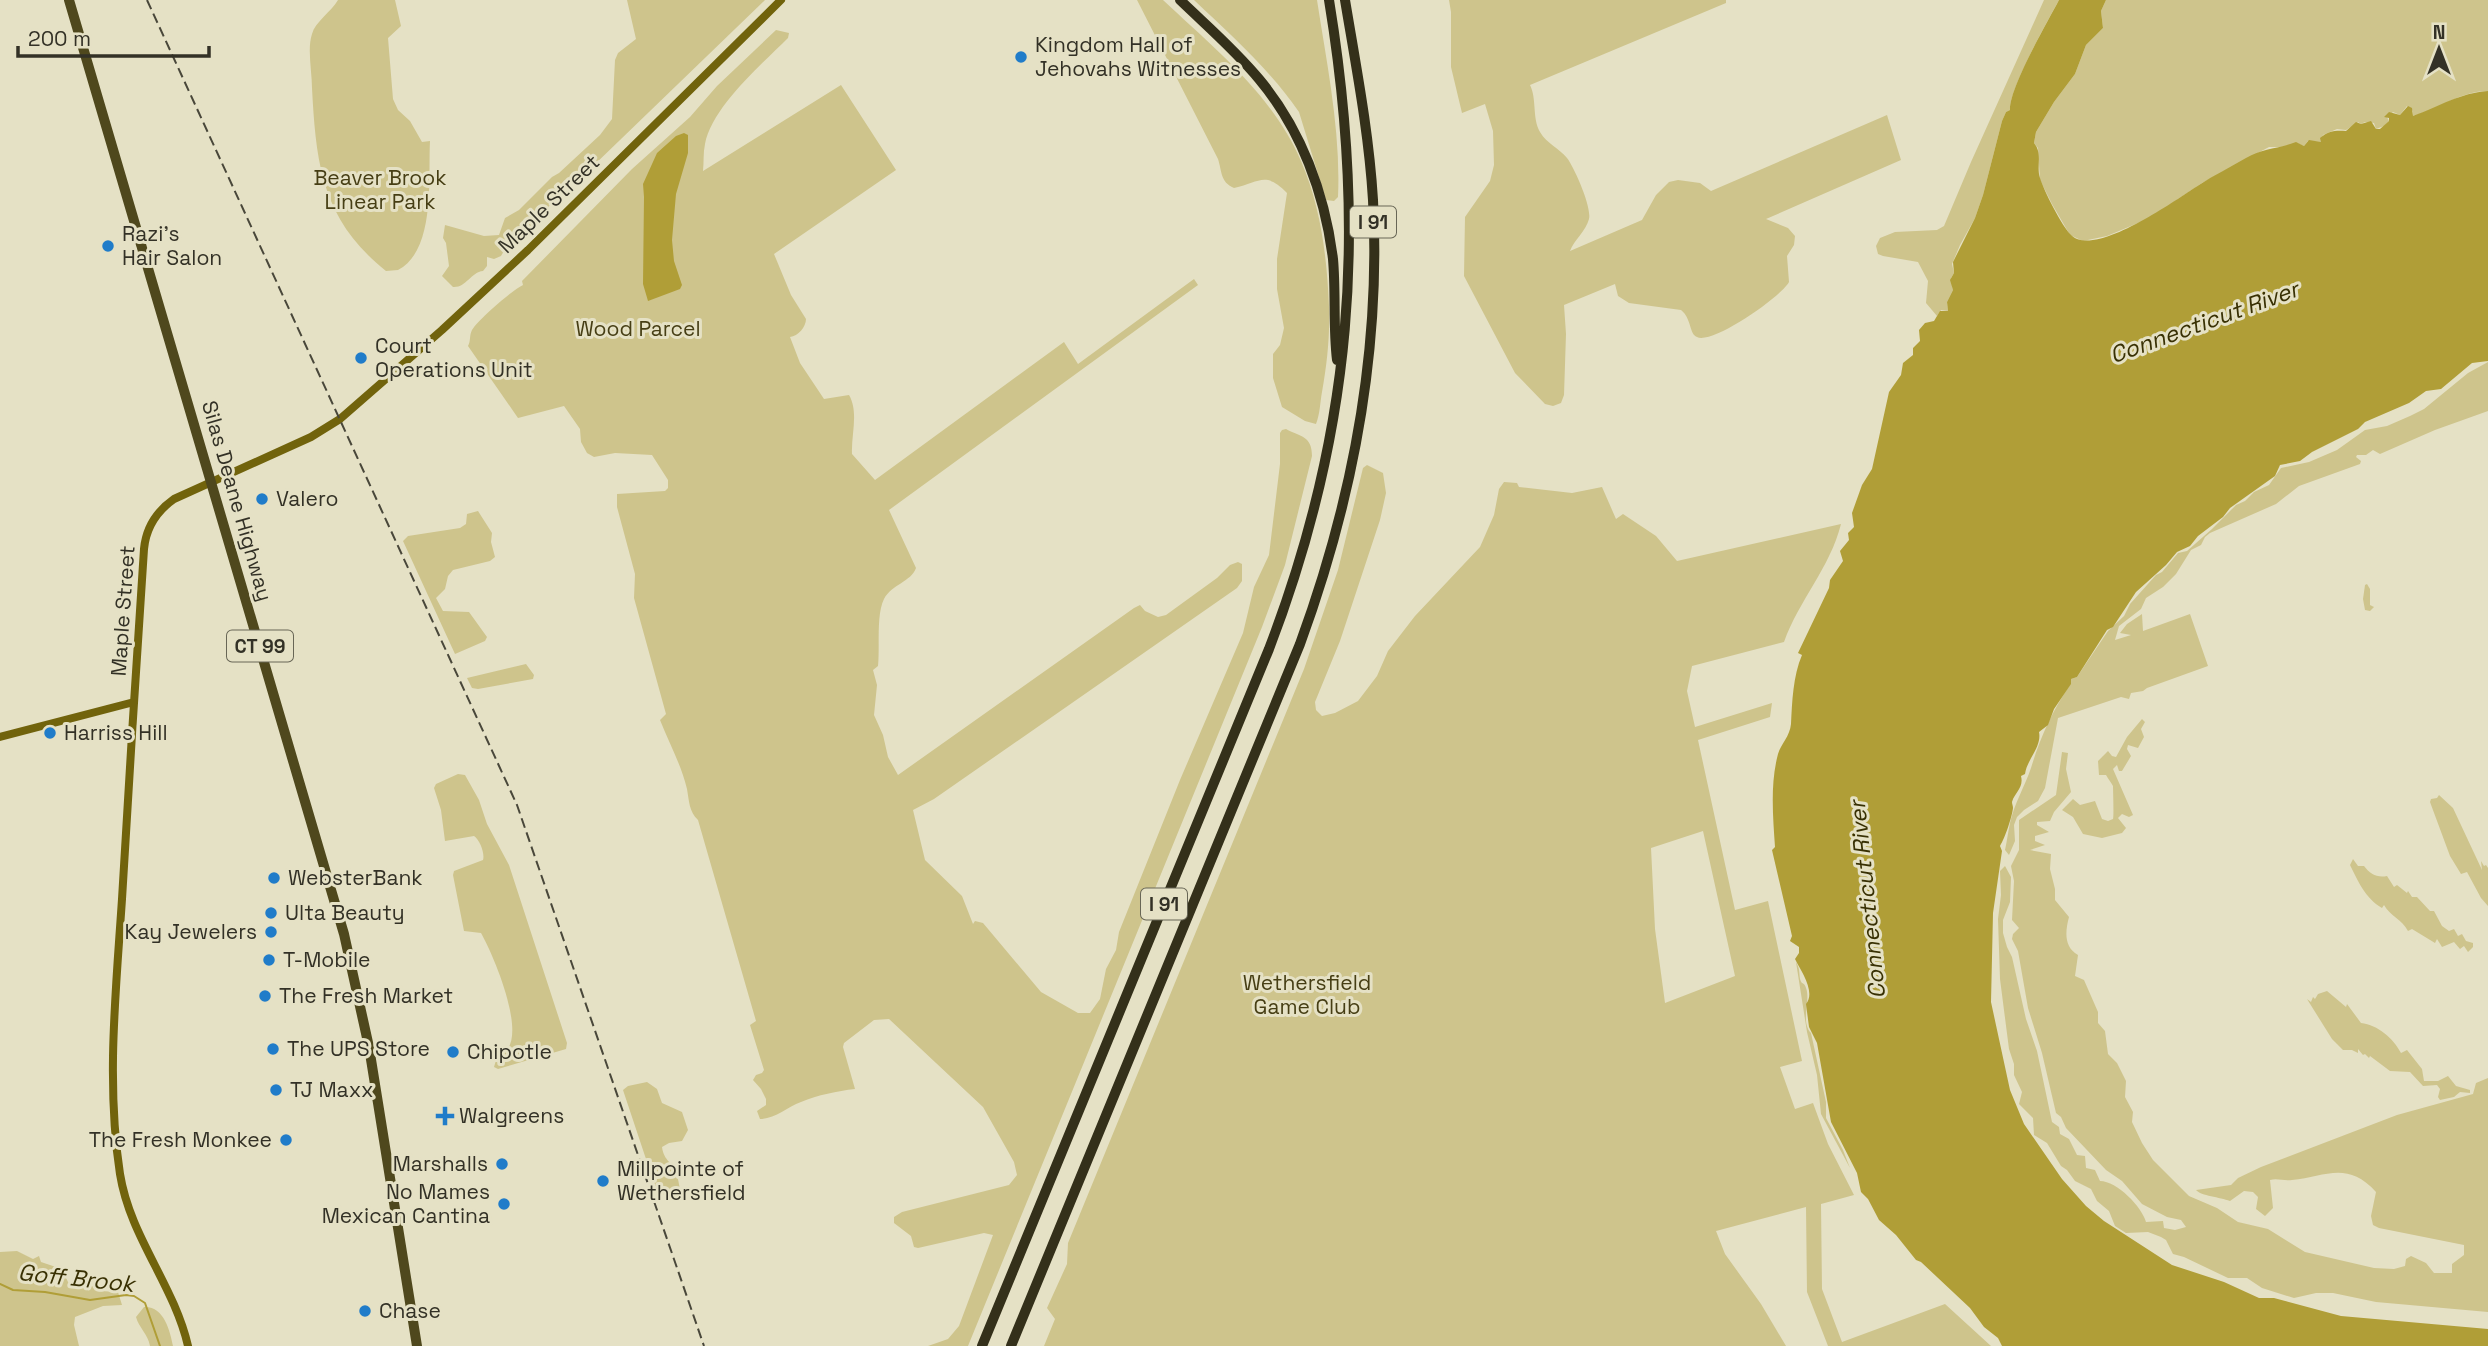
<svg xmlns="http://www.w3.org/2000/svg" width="2488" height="1346" font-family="'Space Grotesk',sans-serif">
	<rect width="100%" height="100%" fill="#e5e1c5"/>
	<path fill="#cec48c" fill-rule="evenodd" d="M 338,0 L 395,0 L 401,26 L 388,38 L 393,99 L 398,110 L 410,121 L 422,142 L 430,141 C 428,178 436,250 398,270 L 386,271 C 322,220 316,164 312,88 C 312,71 307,49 312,34 C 315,22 331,12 338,0 Z
		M 627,0 L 765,0 L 591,168 L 576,180 L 556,189 L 551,204 L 529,230 L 508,244 L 501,256 L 494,259 L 487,257 L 487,266 L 483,271 C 471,272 466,288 453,287 L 442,276 L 449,266 L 446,243 L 443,238 L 445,225 L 484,236 L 499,235 L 505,218 L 519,210 L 552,177 L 559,173 L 600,135 L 612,119 L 615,60 L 618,53 L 636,39 Z
		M 1137,0 L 1163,0 C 1214,48 1273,95 1301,161 C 1321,207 1327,258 1329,307 C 1330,337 1327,364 1322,392 C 1320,403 1320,414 1316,424 L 1305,421 L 1282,407 L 1273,378 L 1273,354 L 1280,345 L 1284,328 L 1277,289 L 1277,259 L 1287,193 C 1265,170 1259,183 1234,188 C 1220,182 1222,171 1218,159 Z
		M 1194,0 L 1317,0 C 1327,65 1341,132 1338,197 L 1334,201 L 1326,200 L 1299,112 C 1270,70 1231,35 1194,0 Z
		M 1449,0 L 1726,0 L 1726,3 L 1530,85 C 1537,99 1532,118 1540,132 C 1547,144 1559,148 1567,158 C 1574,167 1592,207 1589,219 C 1586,231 1574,240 1570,251 L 1642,220 L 1656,195 L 1669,182 L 1678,180 L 1700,183 L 1711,191 L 1887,115 L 1901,160 L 1766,219 L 1788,228 L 1795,236 L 1794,245 L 1787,256 L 1789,282 C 1781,297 1712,345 1697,337 C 1689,334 1692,319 1681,310 L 1629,303 L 1618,296 L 1615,284 L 1564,305 L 1566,334 L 1564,395 L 1561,403 L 1553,406 L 1545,404 L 1515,373 L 1464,276 L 1465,217 L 1490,181 L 1494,165 L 1493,131 L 1485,104 L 1462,113 L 1451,67 L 1451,12 Z
		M 2044,0 L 2059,0 C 2047,22 2009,89 2010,110 L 2006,112 L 2002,121 L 1983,195 L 1975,218 L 1960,245 L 1952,264 L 1954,273 L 1951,278 L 1953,290 L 1947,302 L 1948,311 L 1941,310 L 1937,316 L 1926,303 L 1928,281 L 1918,262 L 1883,256 L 1878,254 L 1876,246 L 1880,238 L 1895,232 L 1937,230 L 1944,226 L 1971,162 Z
		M 2106,0 L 2488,0 L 2488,91 C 2460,91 2440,109 2413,116 L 2413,111 L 2407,106 L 2400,115 L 2393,112 L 2387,117 L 2389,121 L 2384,126 L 2376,129 L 2374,123 L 2365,122 L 2361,124 L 2358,122 L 2346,130 L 2337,129 L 2323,135 L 2321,142 L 2308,141 L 2304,146 L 2297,143 L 2286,147 L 2269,147 L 2202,183 L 2150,218 L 2107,236 L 2083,241 L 2070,235 L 2052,204 L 2040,180 L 2038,148 L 2034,143 L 2036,132 L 2054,102 L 2075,74 L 2086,45 L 2103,28 L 2101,11 Z
		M 776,30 L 789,33 L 788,38 C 762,64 712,107 705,144 C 703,153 704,162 703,171 L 841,85 L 896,170 L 774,254 L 791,295 L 806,319 C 806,327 798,336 790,337 L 800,363 L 824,399 L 849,395 C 859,412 851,435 852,454 L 875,480 L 1064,342 L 1078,364 L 1194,279 L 1198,285 L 889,510 L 916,568 C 911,582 892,584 884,599 C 876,615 880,647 878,666 L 873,670 L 877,685 L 874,715 L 883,735 L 888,757 L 898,775 L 1134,608 L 1140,605 L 1145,611 L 1158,617 L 1166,615 L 1217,578 L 1230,565 L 1238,562 L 1242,564 L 1242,581 L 1237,588 L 934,799 L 913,810 L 925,860 L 962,896 L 973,924 L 975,921 L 983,923 L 1041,992 L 1078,1013 L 1090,1013 L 1100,999 L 1106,969 L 1116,950 L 1119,932 L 1180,780 L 1243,633 L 1254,587 L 1269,555 L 1280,464 L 1280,433 L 1282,430 L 1286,429 C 1301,437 1312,436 1312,456 L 1285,565 L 1262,627 L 968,1346 L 928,1346 L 948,1339 L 959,1326 L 993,1235 L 984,1233 L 918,1248 L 914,1247 L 911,1236 L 894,1223 L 894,1217 L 902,1212 L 1009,1185 L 1017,1175 L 1014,1162 L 983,1107 L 889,1019 L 874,1020 L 844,1043 L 843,1047 L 855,1089 C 837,1091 818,1095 801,1102 C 787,1107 775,1119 760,1119 L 757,1111 L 766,1105 L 766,1099 L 761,1089 L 753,1080 L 756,1075 L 762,1073 L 764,1070 L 750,1025 L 756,1021 L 698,820 C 689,812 689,800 687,789 C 681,764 669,743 660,720 L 666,714 L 634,598 L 635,574 L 617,507 L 617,494 L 665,491 L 668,488 L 668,480 L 652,455 L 615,453 L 594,457 L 587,453 L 581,442 L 580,429 L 564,406 L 518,418 L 468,346 C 471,341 469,336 472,330 C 479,319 511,291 523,285 L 522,281 L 632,169 L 690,117 L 717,86 Z
		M 2488,362 L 2488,411 L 2435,430 L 2380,454 L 2373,450 L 2366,455 L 2357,455 L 2356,457 L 2361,461 L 2360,464 L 2299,486 L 2276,504 L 2210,533 L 2205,537 L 2201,545 L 2191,550 L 2176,574 L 2163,587 L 2146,598 L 2141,609 L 2119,626 L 2115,640 L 2131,635 L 2120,633 L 2127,624 L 2142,614 L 2143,631 L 2190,614 L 2208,666 L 2147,688 L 2143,691 L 2131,693 L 2129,699 L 2121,697 L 2058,718 L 2045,788 L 2038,801 L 2024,810 L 2017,817 L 2014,825 L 2015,841 L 2009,855 L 2005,850 C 2007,841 2008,832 2010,823 C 2014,804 2025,786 2031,768 C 2041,735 2052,712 2071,683 L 2071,679 L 2077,677 L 2108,631 L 2124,616 L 2130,604 L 2156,575 L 2162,572 L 2178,553 L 2187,551 L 2212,529 L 2236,505 L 2245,501 L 2254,492 L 2269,485 L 2281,468 L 2309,462 L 2337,450 L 2365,430 L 2387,426 L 2410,416 L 2424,409 L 2468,373 Z
		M 1367,465 L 1383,473 L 1386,493 L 1380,520 L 1340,641 L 1315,702 L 1316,710 L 1322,716 L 1335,713 L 1358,701 L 1377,676 L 1388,651 L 1415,616 L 1480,547 L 1494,515 L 1499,489 L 1504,482 L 1517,483 L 1519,487 L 1572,493 L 1602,487 L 1616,519 L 1623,514 L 1656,536 L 1677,561 L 1841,524 C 1830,568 1799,600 1784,642 L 1692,666 L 1687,691 L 1695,727 L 1772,703 L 1770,717 L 1698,740 L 1735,910 L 1768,901 L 1802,1061 L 1780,1067 L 1795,1109 L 1813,1103 L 1828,1144 L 1854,1195 L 1821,1204 L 1822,1289 L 1842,1342 L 1945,1304 L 1991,1346 L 1828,1346 L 1807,1292 L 1806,1207 L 1716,1231 L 1725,1254 L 1761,1304 L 1786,1346 L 1044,1346 L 1055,1319 L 1047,1308 L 1067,1264 L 1068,1243 L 1304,669 L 1338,570 L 1363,468 ZM 1703,831 L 1735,976 L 1665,1003 L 1655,929 L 1651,848 Z
		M 478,511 L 492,533 L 491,542 L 495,557 L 490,561 L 453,570 L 448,576 L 445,589 L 436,598 L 443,611 L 469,612 L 487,637 L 485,641 L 455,654 L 403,541 L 408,536 L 460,528 L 466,524 L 467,514 Z
		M 2367,584 L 2370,589 L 2370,605 L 2374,607 L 2370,611 L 2365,610 L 2363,599 L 2365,585 Z
		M 526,664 L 534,675 L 533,679 L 478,689 L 472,688 L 467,678 Z
		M 2142,719 L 2145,722 L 2141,729 L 2144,737 L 2138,748 L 2128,745 L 2127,749 L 2131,756 L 2122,771 L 2119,771 L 2117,765 L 2113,769 L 2133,815 L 2129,817 L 2122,814 L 2118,818 L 2126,828 L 2122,833 L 2102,838 L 2083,834 L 2073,817 L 2062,810 L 2073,799 L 2080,805 L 2095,801 L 2102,819 L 2108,821 L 2113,819 C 2114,817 2113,789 2113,786 C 2111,782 2108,779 2106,775 L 2099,775 L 2098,761 L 2108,751 L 2112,756 L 2116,757 L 2127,737 Z
		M 2062,752 L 2068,753 L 2066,769 L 2071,792 L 2054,812 L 2050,821 L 2037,822 L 2037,825 L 2049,832 L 2035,836 L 2035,841 L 2045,845 L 2030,850 L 2051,854 L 2050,869 L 2055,889 L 2055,900 L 2069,917 C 2065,932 2064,947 2078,955 L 2075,976 L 2084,980 L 2098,1012 L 2098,1023 L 2105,1031 L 2108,1054 L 2117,1063 L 2126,1081 L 2125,1097 L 2133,1112 L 2132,1122 L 2142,1143 L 2153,1160 L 2189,1196 L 2217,1208 L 2238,1222 L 2268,1229 L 2305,1252 L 2374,1268 L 2394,1269 L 2405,1266 L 2406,1259 L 2411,1256 L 2426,1263 L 2434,1273 L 2452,1273 L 2452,1264 L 2464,1255 L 2464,1245 L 2379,1228 L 2373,1225 L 2371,1216 L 2376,1192 C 2347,1160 2325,1177 2292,1180 C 2284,1181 2277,1178 2270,1180 L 2273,1208 L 2265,1216 L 2256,1209 L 2258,1197 L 2253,1192 L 2244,1191 L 2230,1201 C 2220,1197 2201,1196 2196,1190 L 2231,1185 L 2238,1178 L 2261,1167 L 2397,1115 L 2473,1094 L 2476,1083 L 2488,1078 L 2488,1312 L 2376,1302 L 2333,1293 L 2316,1293 L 2294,1298 L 2262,1288 L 2247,1278 L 2228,1278 L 2184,1257 L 2173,1254 L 2166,1240 L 2161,1237 L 2148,1232 L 2126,1233 L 2115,1226 L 2109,1211 L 2097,1201 L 2091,1189 L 2075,1181 L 2067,1170 L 2061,1166 L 2047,1143 L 2034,1135 L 2033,1118 L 2019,1104 L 2022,1092 L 2014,1075 L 2014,1064 L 2009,1049 L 2000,979 L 1998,919 L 2001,895 L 2000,871 L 2005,866 L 2011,877 L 2010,902 L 2003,920 L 2003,933 L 2007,947 L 2012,957 L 2026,1019 L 2037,1051 L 2052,1122 L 2059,1127 L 2060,1134 L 2069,1139 L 2077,1155 L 2085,1156 L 2086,1168 L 2095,1170 L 2100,1181 C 2117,1181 2142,1207 2146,1222 L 2163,1221 L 2164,1228 L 2175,1230 L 2186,1227 L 2181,1220 L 2167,1217 L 2142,1204 L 2122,1181 L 2106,1170 L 2066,1128 L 2061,1117 L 2056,1113 L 2042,1053 L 2028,1008 L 2018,951 L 2012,939 L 2013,934 L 2019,928 L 2012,920 L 2014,881 L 2011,866 L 2019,850 L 2019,820 L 2056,795 Z
		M 458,774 L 465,775 L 479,800 L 487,824 L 509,865 L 567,1043 L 566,1049 L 498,1069 L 494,1067 L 497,1057 C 500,1055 504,1054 506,1051 C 526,1031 493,954 481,933 L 464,931 L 453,875 L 454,871 L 483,860 C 485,854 480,840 474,836 L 445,841 L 441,810 L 434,788 L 436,784 Z
		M 2439,795 L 2453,808 L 2482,870 L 2481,861 L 2484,866 L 2486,865 L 2488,868 L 2488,906 L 2481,898 L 2467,872 L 2461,874 L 2450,856 L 2430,802 L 2431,799 L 2437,798 Z
		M 2353,859 L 2358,866 L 2364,866 C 2370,874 2377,878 2387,876 L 2394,887 L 2397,885 L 2407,893 L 2408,891 L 2412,897 L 2417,897 L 2430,911 L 2434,911 L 2442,926 L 2449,931 L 2454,929 L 2458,936 L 2462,934 L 2466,941 L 2473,943 L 2473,947 L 2468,952 L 2464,946 L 2460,949 L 2454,942 L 2442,947 L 2437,939 L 2435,943 L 2412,929 L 2408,931 C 2402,919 2390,916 2384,905 L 2382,908 C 2365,898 2358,881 2350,865 Z
		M 1796,962 C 1800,969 1799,972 1800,979 C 1802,986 1804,981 1806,988 C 1811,1001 1800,1021 1811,1033 L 1826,1102 L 1826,1118 L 1843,1150 L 1850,1168 L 1821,1114 L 1817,1075 L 1807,1032 Z
		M 2327,991 L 2346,1007 L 2347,1004 L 2361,1023 C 2378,1025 2393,1038 2401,1053 L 2407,1050 L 2422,1069 L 2424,1081 L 2438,1081 L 2448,1076 L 2456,1086 L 2470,1090 L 2470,1093 L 2460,1092 L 2454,1097 L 2440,1100 L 2438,1097 L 2440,1089 L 2437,1085 L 2423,1086 L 2410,1072 L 2390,1071 L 2370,1056 L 2369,1058 L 2365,1054 L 2363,1055 L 2358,1049 L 2358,1053 L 2352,1050 L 2343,1050 L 2332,1039 L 2307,999 L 2311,1002 L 2313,997 L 2315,999 L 2318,994 Z
		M 647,1082 L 657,1089 L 662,1103 L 682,1112 L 688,1130 L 682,1141 L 669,1143 L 662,1147 C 664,1162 673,1162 676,1172 C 678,1177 679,1185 680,1190 L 660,1196 L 657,1192 L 623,1090 L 628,1086 Z
		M 17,1251 L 33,1259 L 39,1256 L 41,1262 L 62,1269 L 68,1282 L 73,1287 L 94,1286 L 100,1291 L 118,1292 L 122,1305 L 103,1306 L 75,1317 L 74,1325 L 79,1346 L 0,1346 L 0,1252 Z
		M 144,1307 C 164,1306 170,1331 173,1346 L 150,1346 C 148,1334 139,1328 136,1317 Z"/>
	<path fill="#b09e37" d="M 2059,0 L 2106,0 L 2101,11 L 2103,28 L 2086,45 L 2075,74 L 2054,102 L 2036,132 L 2034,143 C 2043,154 2036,166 2040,178 C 2044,191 2062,226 2071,235 C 2094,259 2177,199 2199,185 C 2214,175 2231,167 2246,158 C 2263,148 2278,149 2296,142 L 2304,146 L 2309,140 L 2321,142 L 2320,138 C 2328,131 2336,130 2346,131 L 2356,122 L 2361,124 L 2371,121 L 2376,129 L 2380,129 L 2389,121 L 2389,118 L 2384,117 L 2389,112 L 2400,115 L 2408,106 L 2412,108 L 2413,116 C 2440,106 2460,93 2488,91 L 2488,361 L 2472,363 L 2441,389 L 2426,391 L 2409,403 L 2365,422 L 2358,429 L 2312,452 L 2300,461 L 2280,465 L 2275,476 L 2230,508 L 2223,517 L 2198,536 L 2190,546 L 2177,552 L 2166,565 L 2136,592 L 2113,627 L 2107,630 L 2077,677 L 2071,679 L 2071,684 L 2054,709 L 2048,725 L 2039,732 C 2042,747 2027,759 2025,774 L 2021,776 C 2024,788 2015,792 2012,802 C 2012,804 2013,806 2013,808 C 2012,817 2005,838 2000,846 L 2002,851 L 1993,913 L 1991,1002 L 2010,1090 L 2024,1124 L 2062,1179 L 2086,1206 L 2104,1221 L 2172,1265 L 2224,1282 L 2259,1298 L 2274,1298 L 2341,1316 L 2488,1329 L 2488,1346 L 2002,1346 L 1998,1338 L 1984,1327 L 1970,1308 L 1921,1262 L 1916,1260 L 1896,1235 L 1879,1220 L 1868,1199 L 1861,1192 L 1857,1173 L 1831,1122 L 1817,1043 L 1809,1027 L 1806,1004 C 1816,992 1801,971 1795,959 L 1799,953 L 1799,947 L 1790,941 L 1792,936 L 1772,850 L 1775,847 C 1773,817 1770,784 1778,754 C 1781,744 1790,736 1791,724 C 1792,702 1793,676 1802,655 L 1798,653 L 1829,588 L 1830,580 L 1843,561 L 1840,551 L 1849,540 L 1848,533 L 1854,527 L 1852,513 L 1862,485 L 1872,469 L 1889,392 L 1901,375 L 1903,363 L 1913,355 L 1913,348 L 1920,341 L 1919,330 L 1925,323 L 1934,321 L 1940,311 L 1948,311 L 1947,302 L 1953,290 L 1950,280 L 1954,273 L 1953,262 L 1975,218 L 1983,195 L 2002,121 L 2006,112 L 2010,110 C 2009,88 2047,23 2059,0 Z
		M 684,133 L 688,135 L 688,153 L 676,194 L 672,240 L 674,261 L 682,285 L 680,289 L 648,301 L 643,284 L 644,197 L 643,184 L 657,153 L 676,136 Z"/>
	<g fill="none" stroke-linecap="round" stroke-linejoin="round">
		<path stroke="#b09e37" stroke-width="2" d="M 0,1284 L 13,1290 L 45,1292 L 90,1300 L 126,1295 L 134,1296 L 145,1303 L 160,1346"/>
		<path stroke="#71630c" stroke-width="8" d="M 0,737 L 134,702
			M 188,1346 C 174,1285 130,1237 120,1174 C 106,1083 116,990 122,899 C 129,782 136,666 144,549 C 146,528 157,511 174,499 L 311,437 L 340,419 L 442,330 L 528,250 L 781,0"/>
		<path stroke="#4f481d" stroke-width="10" d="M 69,0 L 344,934 L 369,1047 L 417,1346"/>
		<path stroke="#34301a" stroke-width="10" d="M 1180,0 C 1207,26 1235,50 1259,79 C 1301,129 1325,194 1333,259 C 1336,293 1333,327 1337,360
			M 982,1346 L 1269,649 C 1353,430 1367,231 1329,0
			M 1011,1346 L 1300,644 C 1352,502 1381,352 1373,200 C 1369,133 1356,66 1345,0"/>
		<path stroke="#49473a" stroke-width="2" stroke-dasharray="10 5" stroke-linecap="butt" d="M 147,0 L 517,805 L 704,1346"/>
	</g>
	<g fill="#207cc9" stroke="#e5e1c5" stroke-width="2.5">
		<circle cx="1021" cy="57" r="7"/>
		<circle cx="108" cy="246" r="7"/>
		<circle cx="361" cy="358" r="7"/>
		<circle cx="262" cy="499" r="7"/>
		<circle cx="50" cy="733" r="7"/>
		<circle cx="274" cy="878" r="7"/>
		<circle cx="271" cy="913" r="7"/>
		<circle cx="271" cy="932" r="7"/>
		<circle cx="269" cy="960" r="7"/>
		<circle cx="265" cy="996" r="7"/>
		<circle cx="273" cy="1049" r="7"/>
		<circle cx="453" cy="1052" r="7"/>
		<circle cx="276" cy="1090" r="7"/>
		<path d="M441.5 1105.5h7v7h7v7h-7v7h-7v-7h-7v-7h7z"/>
		<circle cx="286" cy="1140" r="7"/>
		<circle cx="502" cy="1164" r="7"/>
		<circle cx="603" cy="1181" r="7"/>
		<circle cx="504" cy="1204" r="7"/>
		<circle cx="365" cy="1311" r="7"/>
	</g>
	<g text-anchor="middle" stroke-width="6" stroke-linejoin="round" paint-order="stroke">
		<g fill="#e5e1c5" stroke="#686656" stroke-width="2">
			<rect x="1350" y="206.5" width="46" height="31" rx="5"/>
			<rect x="227" y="630.5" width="66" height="31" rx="5"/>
			<rect x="1141" y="888.5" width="46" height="31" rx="5"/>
		</g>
		<g font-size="19" font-weight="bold" fill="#333126">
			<text x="1373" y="229">I 91</text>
			<text x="260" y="653">CT 99</text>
			<text x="1164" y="911">I 91</text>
		</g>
		<g font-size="21" fill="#333126" stroke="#e5e1c5" text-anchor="start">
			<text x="1035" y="52">Kingdom Hall of<tspan x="1035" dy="24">Jehovahs Witnesses</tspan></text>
			<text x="122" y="241">Razi's<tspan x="122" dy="24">Hair Salon</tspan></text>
			<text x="375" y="353">Court<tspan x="375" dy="24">Operations Unit</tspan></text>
			<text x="276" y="506">Valero</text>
			<text x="64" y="740">Harriss Hill</text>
			<text x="288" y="885">WebsterBank</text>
			<text x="285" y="920">Ulta Beauty</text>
			<text x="257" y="939" text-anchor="end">Kay Jewelers</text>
			<text x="283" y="967">T-Mobile</text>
			<text x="279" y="1003">The Fresh Market</text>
			<text x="287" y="1056">The UPS Store</text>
			<text x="467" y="1059">Chipotle</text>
			<text x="290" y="1097">TJ Maxx</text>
			<text x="459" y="1123">Walgreens</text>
			<text x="272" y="1147" text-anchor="end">The Fresh Monkee</text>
			<text x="488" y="1171" text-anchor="end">Marshalls</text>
			<text x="617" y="1176">Millpointe of<tspan x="617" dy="24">Wethersfield</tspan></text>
			<text x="490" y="1199" text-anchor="end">No Mames<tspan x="490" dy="24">Mexican Cantina</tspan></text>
			<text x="379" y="1318">Chase</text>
		</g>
		<g font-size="21" fill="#463e14" stroke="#e5e1c5">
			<text x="380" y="185">Beaver Brook<tspan x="380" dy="24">Linear Park</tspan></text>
			<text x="638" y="336">Wood Parcel</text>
			<text x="1307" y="990">Wethersfield<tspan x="1307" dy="24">Game Club</tspan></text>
		</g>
		<g font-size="21" fill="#333126" stroke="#e5e1c5">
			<text transform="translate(549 204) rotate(-44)" y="7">Maple Street</text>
			<text transform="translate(237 501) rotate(74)" y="7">Silas Deane Highway</text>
			<text transform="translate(123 611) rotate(-86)" y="7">Maple Street</text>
		</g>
		<g font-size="23" font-style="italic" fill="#383003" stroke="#e5e1c5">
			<text transform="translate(2204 322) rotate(-20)" y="8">Connecticut River</text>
			<text transform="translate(1867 900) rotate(-96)" y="8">Connecticut River</text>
			<text transform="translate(76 1278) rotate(6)" y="8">Goff Brook</text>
		</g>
	</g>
	<g transform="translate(2439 49)" stroke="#e5e1c5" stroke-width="5" paint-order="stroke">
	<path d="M0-5L12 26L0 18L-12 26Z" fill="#333126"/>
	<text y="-10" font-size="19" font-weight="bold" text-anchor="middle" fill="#333126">N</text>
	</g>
	<path d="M18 46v10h191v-10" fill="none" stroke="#333126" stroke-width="3.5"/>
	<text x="28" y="46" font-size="21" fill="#333126" stroke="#e5e1c5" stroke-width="5" paint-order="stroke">200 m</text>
</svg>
